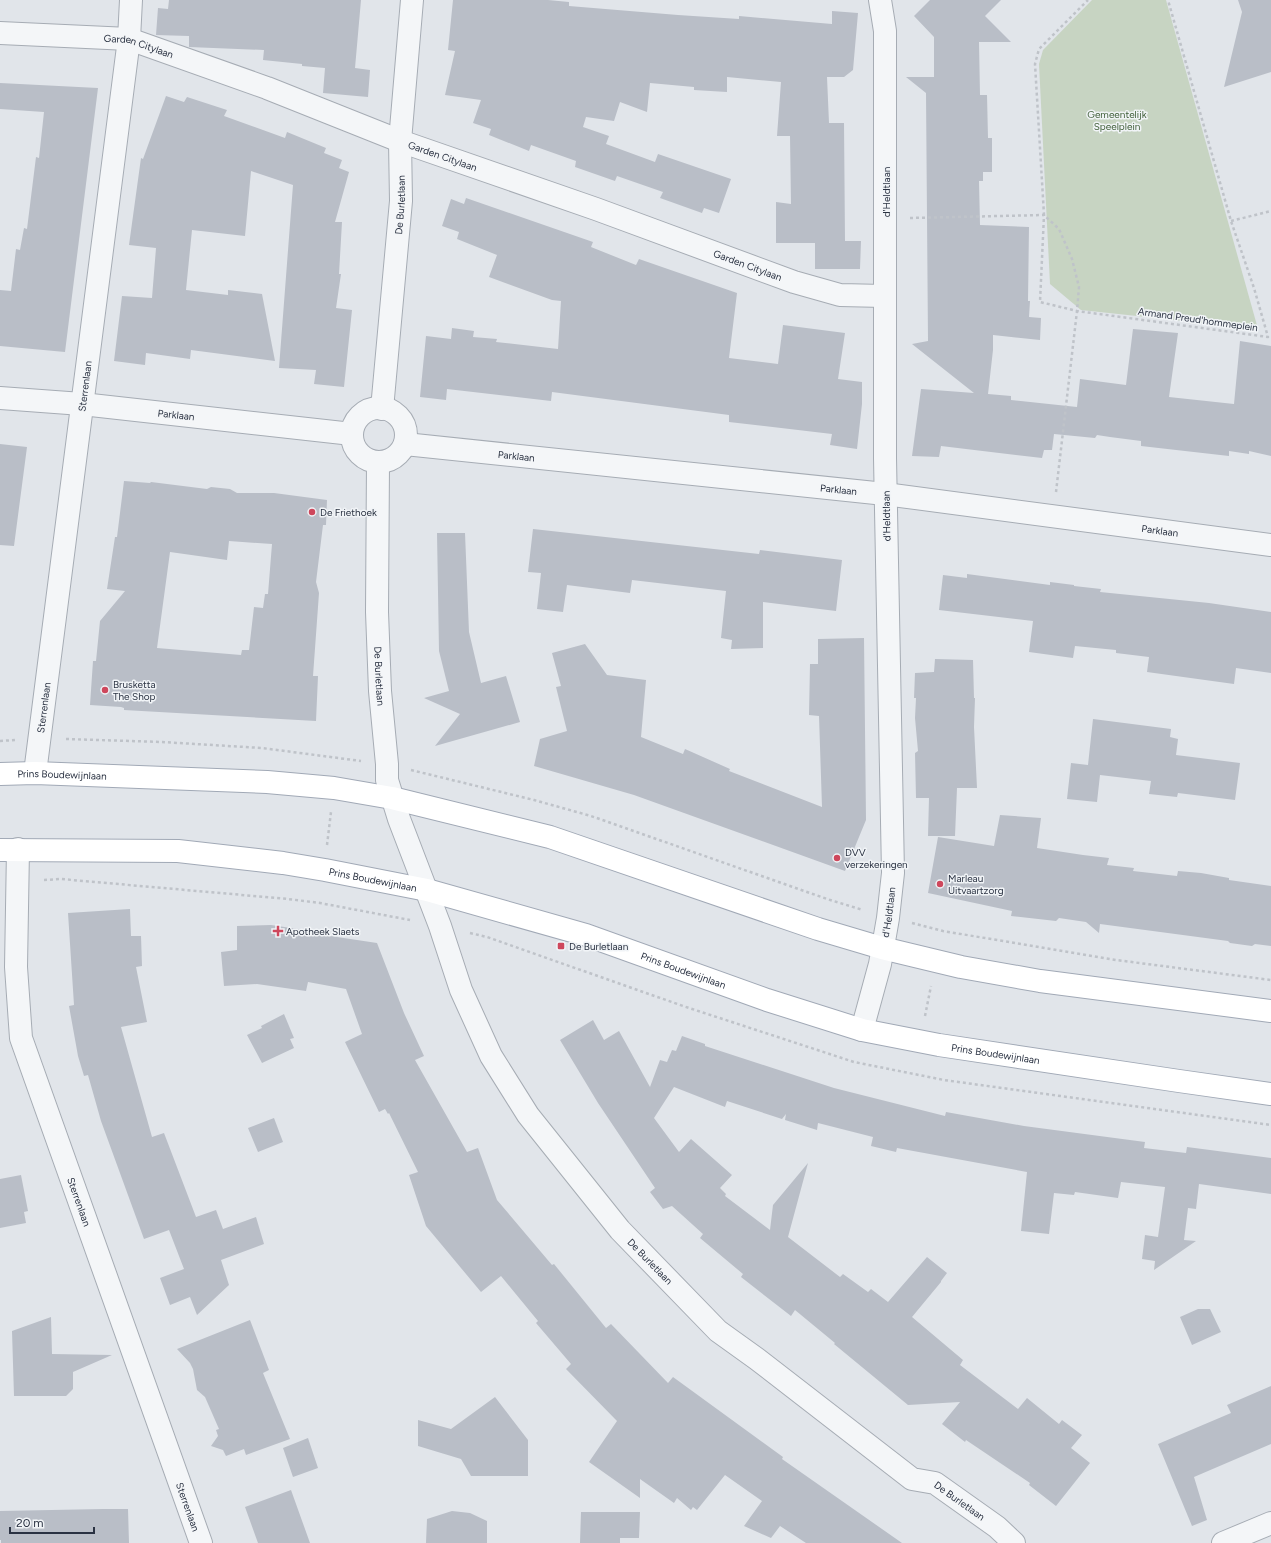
<svg xmlns="http://www.w3.org/2000/svg" width="1271" height="1543" font-family="Figtree,sans-serif">
	<rect width="100%" height="100%" fill="#e1e5ea"/>
	<path fill="#c7d4c2" d="M 1092,0 L 1166,0 L 1258,329 L 1081,310 L 1050,284 L 1039,64 L 1043,50 Z"/>
	<path fill="#b9bec7" fill-rule="evenodd" d="M 169,0 L 361,0 L 355,68 L 370,70 L 368,97 L 323,93 L 325,68 L 302,66 L 302,64 L 263,60 L 264,50 L 189,47 L 189,36 L 156,35 L 158,8 L 168,9 Z
		M 453,0 L 548,0 L 569,2 L 569,6 L 678,15 L 739,19 L 739,16 L 832,24 L 832,11 L 858,13 L 853,70 L 844,77 L 827,77 L 829,123 L 844,123 L 845,241 L 861,241 L 860,269 L 815,269 L 815,243 L 776,243 L 776,202 L 791,204 L 790,136 L 777,136 L 781,82 L 727,77 L 727,92 L 694,90 L 694,87 L 650,83 L 647,112 L 620,102 L 614,121 L 586,117 L 583,127 L 609,136 L 606,144 L 655,162 L 658,154 L 731,179 L 719,213 L 704,208 L 702,213 L 660,198 L 663,192 L 617,176 L 615,181 L 575,167 L 576,161 L 531,145 L 529,151 L 489,135 L 491,129 L 473,123 L 481,100 L 445,95 L 455,51 L 448,50 Z
		M 930,0 L 1001,0 L 985,16 L 1011,42 L 979,42 L 980,95 L 987,95 L 988,138 L 992,138 L 992,172 L 983,172 L 983,181 L 979,181 L 980,225 L 1029,227 L 1028,301 L 1030,301 L 1029,317 L 1041,318 L 1040,340 L 993,335 L 993,350 L 988,394 L 1011,396 L 1011,400 L 1077,407 L 1080,379 L 1126,385 L 1133,329 L 1178,333 L 1169,397 L 1234,404 L 1240,341 L 1271,346 L 1271,456 L 1249,451 L 1249,454 L 1229,451 L 1229,456 L 1141,446 L 1141,441 L 1110,437 L 1097,435 L 1095,438 L 1054,434 L 1052,450 L 1044,450 L 1042,458 L 941,446 L 939,457 L 912,456 L 921,389 L 974,393 L 912,344 L 928,341 L 926,93 L 906,77 L 934,77 L 934,37 L 914,16 Z
		M 1238,0 L 1271,0 L 1271,72 L 1224,87 L 1242,12 Z
		M 0,83 L 98,88 L 65,352 L 0,346 L 0,290 L 11,291 L 16,249 L 20,250 L 24,228 L 27,229 L 36,157 L 39,158 L 44,112 L 0,109 Z
		M 166,96 L 184,102 L 187,97 L 227,110 L 224,116 L 249,125 L 285,138 L 287,132 L 326,148 L 324,153 L 342,160 L 339,168 L 349,172 L 335,222 L 342,222 L 339,274 L 341,274 L 336,308 L 352,310 L 344,387 L 314,384 L 316,370 L 279,368 L 293,185 L 251,171 L 245,236 L 192,230 L 186,290 L 228,295 L 228,290 L 262,294 L 275,361 L 191,350 L 190,359 L 146,353 L 145,365 L 114,361 L 122,296 L 152,298 L 156,248 L 129,245 L 141,158 L 143,159 Z
		M 466,198 L 593,242 L 591,247 L 636,265 L 639,259 L 737,293 L 729,358 L 778,364 L 783,325 L 845,333 L 838,379 L 862,382 L 862,404 L 857,449 L 830,445 L 832,434 L 729,422 L 729,415 L 552,392 L 551,401 L 447,389 L 446,400 L 420,397 L 426,336 L 451,339 L 452,328 L 474,331 L 473,337 L 497,339 L 496,342 L 558,349 L 561,301 L 552,300 L 489,277 L 497,255 L 457,239 L 459,232 L 442,226 L 451,199 L 464,204 Z
		M 0,444 L 27,447 L 14,546 L 0,545 Z
		M 124,481 L 150,483 L 151,482 L 207,489 L 211,487 L 230,489 L 237,493 L 274,493 L 327,500 L 326,525 L 323,525 L 316,582 L 319,593 L 313,676 L 318,676 L 316,721 L 124,710 L 124,708 L 121,707 L 90,705 L 93,661 L 96,661 L 100,621 L 125,591 L 107,589 L 115,537 L 117,537 ZM 229,541 L 272,544 L 268,594 L 265,594 L 263,608 L 254,607 L 249,650 L 242,650 L 241,655 L 157,648 L 170,552 L 227,560 Z
		M 533,529 L 759,554 L 760,550 L 842,560 L 836,611 L 763,602 L 763,648 L 731,649 L 732,640 L 721,638 L 726,591 L 632,580 L 630,593 L 567,585 L 563,612 L 537,609 L 541,573 L 528,572 Z
		M 437,533 L 465,533 L 469,632 L 481,683 L 506,676 L 520,722 L 435,746 L 460,714 L 424,698 L 449,691 L 439,651 Z
		M 967,574 L 1050,585 L 1050,582 L 1074,585 L 1074,586 L 1101,589 L 1100,592 L 1209,603 L 1271,612 L 1271,673 L 1236,668 L 1234,684 L 1147,672 L 1149,657 L 1116,653 L 1116,650 L 1075,646 L 1073,658 L 1029,652 L 1033,621 L 939,610 L 943,575 L 967,578 Z
		M 864,638 L 866,820 L 845,871 L 634,795 L 534,766 L 540,739 L 567,731 L 556,687 L 561,686 L 552,653 L 585,644 L 607,675 L 646,680 L 641,737 L 683,754 L 685,749 L 730,769 L 729,771 L 822,807 L 819,716 L 809,715 L 810,664 L 818,664 L 818,639 Z
		M 935,659 L 973,660 L 974,698 L 975,698 L 974,727 L 977,788 L 957,788 L 955,836 L 928,836 L 929,798 L 916,798 L 915,753 L 918,751 L 915,718 L 916,698 L 914,698 L 915,673 L 934,672 Z
		M 1093,719 L 1171,729 L 1170,737 L 1178,739 L 1176,755 L 1240,763 L 1235,800 L 1178,793 L 1177,797 L 1149,794 L 1151,781 L 1100,775 L 1097,802 L 1067,799 L 1071,763 L 1088,765 Z
		M 1000,815 L 1041,818 L 1037,848 L 1083,855 L 1109,858 L 1107,865 L 1134,868 L 1133,871 L 1177,876 L 1178,871 L 1201,873 L 1229,878 L 1229,880 L 1271,886 L 1271,946 L 1255,944 L 1252,946 L 1230,943 L 1228,941 L 1100,924 L 1099,933 L 1086,922 L 1059,918 L 1056,921 L 1011,916 L 1012,911 L 928,893 L 938,837 L 994,846 Z
		M 130,909 L 131,936 L 141,936 L 142,966 L 136,967 L 147,1022 L 121,1027 L 152,1137 L 164,1133 L 196,1217 L 216,1210 L 223,1229 L 256,1217 L 264,1244 L 221,1260 L 229,1285 L 197,1315 L 190,1297 L 170,1305 L 160,1278 L 184,1269 L 169,1230 L 144,1239 L 101,1121 L 88,1075 L 84,1076 L 78,1056 L 69,1006 L 74,1005 L 68,913 Z
		M 271,925 L 318,932 L 317,934 L 377,943 L 404,1013 L 424,1056 L 415,1060 L 467,1152 L 478,1148 L 497,1200 L 552,1265 L 554,1264 L 606,1328 L 611,1324 L 668,1383 L 673,1377 L 783,1457 L 782,1459 L 902,1543 L 806,1543 L 780,1526 L 771,1538 L 744,1526 L 762,1501 L 725,1475 L 697,1510 L 693,1507 L 691,1510 L 677,1498 L 674,1503 L 640,1479 L 640,1498 L 589,1462 L 617,1421 L 566,1369 L 571,1364 L 536,1323 L 538,1321 L 501,1276 L 481,1292 L 426,1226 L 409,1175 L 418,1172 L 389,1113 L 388,1114 L 385,1109 L 379,1112 L 345,1042 L 362,1034 L 346,989 L 308,982 L 306,991 L 257,984 L 224,986 L 221,952 L 237,950 L 237,926 Z
		M 284,1014 L 294,1038 L 290,1039 L 294,1048 L 262,1063 L 247,1035 L 262,1028 L 261,1026 Z
		M 593,1020 L 604,1040 L 619,1031 L 650,1087 L 660,1060 L 667,1062 L 672,1050 L 676,1051 L 682,1036 L 705,1044 L 705,1046 L 834,1088 L 945,1116 L 946,1112 L 1024,1126 L 1145,1142 L 1144,1148 L 1186,1153 L 1187,1147 L 1271,1158 L 1271,1194 L 1199,1184 L 1196,1209 L 1188,1208 L 1184,1240 L 1196,1241 L 1154,1270 L 1155,1261 L 1142,1259 L 1145,1235 L 1158,1237 L 1165,1187 L 1121,1182 L 1118,1198 L 1075,1192 L 1074,1195 L 1054,1193 L 1049,1234 L 1021,1231 L 1027,1172 L 897,1148 L 896,1152 L 871,1146 L 873,1137 L 818,1123 L 817,1130 L 785,1120 L 786,1114 L 782,1119 L 727,1101 L 725,1107 L 674,1087 L 654,1118 L 679,1152 L 691,1139 L 732,1175 L 720,1188 L 726,1194 L 725,1196 L 770,1230 L 773,1205 L 808,1163 L 788,1237 L 840,1277 L 843,1274 L 868,1292 L 871,1289 L 888,1302 L 927,1257 L 947,1273 L 941,1281 L 941,1282 L 912,1317 L 963,1360 L 960,1365 L 1018,1409 L 1027,1398 L 1059,1424 L 1062,1420 L 1082,1435 L 1071,1448 L 1090,1463 L 1056,1506 L 1029,1485 L 1030,1483 L 966,1440 L 965,1442 L 942,1424 L 960,1402 L 908,1405 L 834,1344 L 835,1343 L 795,1310 L 791,1316 L 741,1277 L 743,1274 L 700,1238 L 703,1234 L 672,1206 L 663,1209 L 650,1192 L 655,1188 L 598,1103 L 560,1040 Z
		M 274,1118 L 283,1142 L 258,1152 L 248,1128 Z
		M 21,1175 L 28,1211 L 24,1212 L 26,1223 L 0,1228 L 0,1179 Z
		M 1198,1309 L 1210,1309 L 1221,1332 L 1192,1345 L 1180,1317 Z
		M 51,1317 L 52,1354 L 112,1355 L 73,1372 L 73,1389 L 66,1396 L 14,1396 L 12,1331 Z
		M 250,1320 L 269,1370 L 263,1373 L 290,1439 L 246,1455 L 244,1449 L 226,1456 L 223,1450 L 211,1446 L 218,1436 L 216,1430 L 219,1429 L 205,1397 L 197,1390 L 193,1369 L 190,1363 L 177,1349 Z
		M 1271,1386 L 1271,1444 L 1194,1477 L 1207,1520 L 1192,1526 L 1158,1444 L 1231,1413 L 1227,1405 Z
		M 495,1397 L 528,1440 L 528,1476 L 471,1476 L 461,1459 L 418,1446 L 418,1420 L 451,1429 Z
		M 308,1438 L 318,1468 L 293,1477 L 283,1448 Z
		M 291,1490 L 310,1543 L 258,1543 L 245,1507 Z
		M 103,1509 L 128,1509 L 129,1543 L 1,1543 L 1,1540 L 0,1540 L 0,1511 Z
		M 452,1511 L 470,1513 L 487,1521 L 487,1543 L 426,1543 L 427,1519 Z
		M 581,1512 L 640,1512 L 639,1538 L 620,1538 L 620,1543 L 580,1543 Z"/>
	<g fill="none" stroke-linecap="round" stroke-linejoin="round">
		<g stroke="#a6acb4" stroke-width="24">
			<g id="minor">
				<path id="s1" d="M 0,33 L 129,39 L 267,88 L 400,141 L 596,209 L 794,282 L 840,295 L 884,296"/>
				<path id="s2" d="M 0,398 L 82,404 L 352,434"/>
				<circle cx="379" cy="435" r="27"/>
				<path id="s3" d="M 382,409 L 401,201 L 400,141 L 412,0"/>
				<path id="s4" d="M 405,444 L 885,494 L 1271,545"/>
				<path id="s5" d="M 378,463 L 377,612 L 380,691 L 387,764 L 387,780 L 399,819 L 440,926 L 461,990 L 491,1056 L 528,1115 L 620,1230 L 718,1331 L 757,1359 L 912,1479 L 935,1483 L 997,1527 L 1014,1543"/>
				<path id="s6" d="M 35,773 L 129,39 L 131,0"/>
				<path id="s7" d="M 18,849 L 16,967 L 21,1038 L 201,1543"/>
				<path id="s8" d="M 862,1030 L 880,964 L 888,918 L 893,873 L 885,458 L 885,31 L 880,0"/>
				<path d="M 1223,1543 L 1271,1523"/>
			</g>
		</g>
		<g stroke="#a1a9b6" stroke-width="24">
			<g id="major">
				<path id="s9" d="M 0,774 L 35,773 L 267,782 L 334,788 L 392,798 L 550,837 L 818,929 L 882,948 L 936,961 L 961,967 L 1040,981 L 1271,1011"/>
				<path id="s10" d="M 0,850 L 178,851 L 283,863 L 325,870 L 427,890 L 586,935 L 767,1000 L 862,1030 L 939,1045 L 1179,1081 L 1271,1094"/>
			</g>
		</g>
		<path stroke="#bfc3c9" stroke-width="2.5" stroke-dasharray="3 3" stroke-linecap="butt" d="M 910,218 L 1044,215 L 1040,302 L 1077,311 L 1268,337 L 1254,288 L 1231,221 L 1168,0
			M 1231,221 L 1271,211
			M 1056,492 L 1077,311 L 1079,287 L 1072,259 L 1059,229 L 1044,215 L 1035,64 L 1039,49 L 1088,0
			M 66,739 L 162,742 L 262,748 L 361,761
			M 0,741 L 15,740
			M 411,770 L 534,800 L 591,816 L 827,899 L 863,910
			M 327,845 L 331,812
			M 44,880 L 61,879 L 288,899 L 320,903 L 410,920
			M 912,923 L 943,931 L 1116,960 L 1271,980
			M 470,933 L 487,937 L 683,1006 L 854,1062 L 944,1080 L 1271,1125
			M 925,1016 L 931,986"/>
		<use href="#minor" stroke="#f4f6f8" stroke-width="22"/>
		<use href="#major" stroke="#fff" stroke-width="22"/>
	</g>
	<g fill="#ce475c" stroke="#f1f4f7" stroke-width="1.5">
		<circle cx="312" cy="512" r="4"/>
		<circle cx="105" cy="690" r="4"/>
		<circle cx="837" cy="858" r="4"/>
		<circle cx="940" cy="884" r="4"/>
		<path d="M276 925h4v4h4v4h-4v4h-4v-4h-4v-4h4z"/>
		<rect x="557" y="942" width="8" height="8" rx="2"/>
	</g>
	<g text-anchor="middle" stroke-width="3" stroke-linejoin="round" paint-order="stroke">
		<g font-size="10" fill="#2a3242" stroke="#f1f4f7">
			<text dy="4" stroke="none"><textPath href="#s1" startOffset="140">Garden Citylaan</textPath></text>
			<text dy="4" stroke="none"><textPath href="#s1" startOffset="464">Garden Citylaan</textPath></text>
			<text transform="translate(886 192) rotate(-90)" y="4">d'Heldtlaan</text>
			<text dy="4" stroke="none"><textPath href="#s3" startOffset="205">De Burletlaan</textPath></text>
			<text dy="4" stroke="none"><textPath href="#s1" startOffset="788">Garden Citylaan</textPath></text>
			<text transform="translate(1198 319) rotate(8)" y="4">Armand Preud'hommeplein</text>
			<text dy="4" stroke="none"><textPath href="#s6" startOffset="390">Sterrenlaan</textPath></text>
			<text dy="4" stroke="none"><textPath href="#s2" startOffset="177">Parklaan</textPath></text>
			<text dy="4" stroke="none"><textPath href="#s4" startOffset="112">Parklaan</textPath></text>
			<text dy="4" stroke="none"><textPath href="#s4" startOffset="436">Parklaan</textPath></text>
			<text transform="translate(886 516) rotate(-91)" y="4">d'Heldtlaan</text>
			<text dy="4" stroke="none"><textPath href="#s4" startOffset="760">Parklaan</textPath></text>
			<text dy="4" stroke="none"><textPath href="#s5" startOffset="213">De Burletlaan</textPath></text>
			<text dy="4" stroke="none"><textPath href="#s6" startOffset="66">Sterrenlaan</textPath></text>
			<text dy="4" stroke="none"><textPath href="#s9" startOffset="62">Prins Boudewijnlaan</textPath></text>
			<text dy="4" stroke="none"><textPath href="#s10" startOffset="375">Prins Boudewijnlaan</textPath></text>
			<text dy="4" stroke="none"><textPath href="#s8" startOffset="121">d'Heldtlaan</textPath></text>
			<text dy="4" stroke="none"><textPath href="#s10" startOffset="699">Prins Boudewijnlaan</textPath></text>
			<text dy="4" stroke="none"><textPath href="#s10" startOffset="1023">Prins Boudewijnlaan</textPath></text>
			<text dy="4" stroke="none"><textPath href="#s7" startOffset="363">Sterrenlaan</textPath></text>
			<text dy="4" stroke="none"><textPath href="#s5" startOffset="873">De Burletlaan</textPath></text>
			<text dy="4" stroke="none"><textPath href="#s5" startOffset="1268">De Burletlaan</textPath></text>
			<text dy="4" stroke="none"><textPath href="#s7" startOffset="687">Sterrenlaan</textPath></text>
		</g>
		<g font-size="10" fill="#3e5d37" stroke="#f1f4f7">
			<text x="1117" y="118">Gemeentelijk<tspan x="1117" dy="12">Speelplein</tspan></text>
		</g>
		<g font-size="10" fill="#2a3242" stroke="#f1f4f7" text-anchor="start">
			<text x="320" y="516">De Friethoek</text>
			<text x="113" y="688">Brusketta<tspan x="113" dy="12">The Shop</tspan></text>
			<text x="845" y="856">DVV<tspan x="845" dy="12">verzekeringen</tspan></text>
			<text x="948" y="882">Marleau<tspan x="948" dy="12">Uitvaartzorg</tspan></text>
			<text x="286" y="935">Apotheek Slaets</text>
			<text x="569" y="950">De Burletlaan</text>
		</g>
	</g>
	<path d="M10 1527v6h84v-6" fill="none" stroke="#2a3242" stroke-width="2"/>
	<text x="16" y="1527" font-size="12" fill="#2a3242" stroke="#f1f4f7" stroke-width="3" paint-order="stroke">20 m</text>
</svg>
